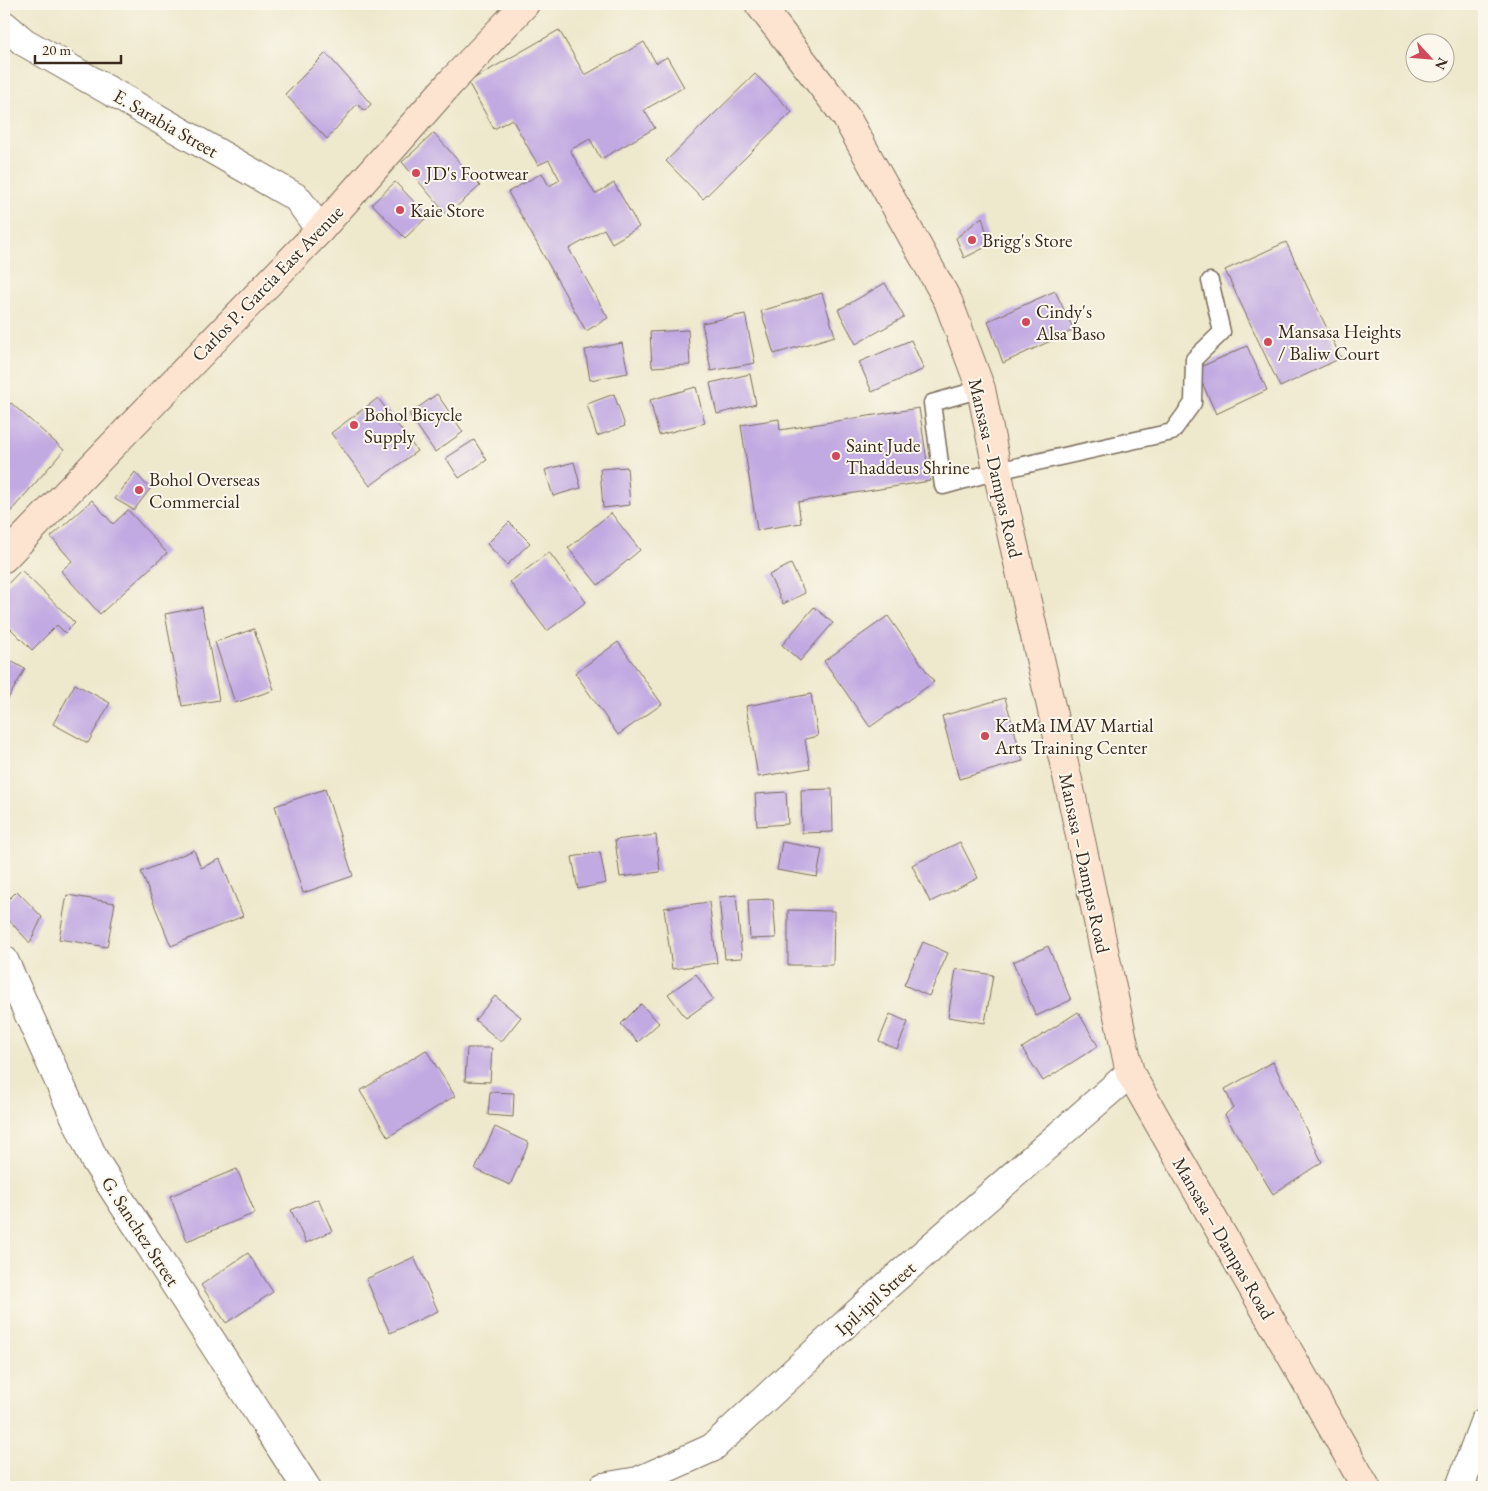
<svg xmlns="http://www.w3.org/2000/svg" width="1488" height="1491" font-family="'EB Garamond',serif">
	<rect width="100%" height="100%" fill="#fbf7ec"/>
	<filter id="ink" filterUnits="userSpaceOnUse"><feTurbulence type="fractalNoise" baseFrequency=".02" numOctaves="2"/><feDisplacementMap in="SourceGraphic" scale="10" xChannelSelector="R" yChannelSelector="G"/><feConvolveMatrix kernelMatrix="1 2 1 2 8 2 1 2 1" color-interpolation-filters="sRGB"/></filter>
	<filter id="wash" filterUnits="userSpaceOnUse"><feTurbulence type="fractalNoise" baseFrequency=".0096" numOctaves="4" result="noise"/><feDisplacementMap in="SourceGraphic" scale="20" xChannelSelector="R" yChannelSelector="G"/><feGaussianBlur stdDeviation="1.12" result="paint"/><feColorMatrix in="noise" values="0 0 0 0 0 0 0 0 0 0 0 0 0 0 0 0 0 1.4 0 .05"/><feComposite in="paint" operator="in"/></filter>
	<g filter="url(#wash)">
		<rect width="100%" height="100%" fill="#eee8cc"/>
		<g id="blocks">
			<path fill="#c1a9e2" d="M 559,30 L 585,75 L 644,42 L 656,63 L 667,57 L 684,87 L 644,110 L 655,128 L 601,159 L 590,139 L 570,150 L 595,194 L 614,183 L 639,227 L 612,243 L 604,229 L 569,249 L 608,318 L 586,331 L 508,192 L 542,173 L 549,186 L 560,180 L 549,160 L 538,165 L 512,119 L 494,129 L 468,82 Z
				M 326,53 L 371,104 L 365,111 L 357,104 L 327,139 L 285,94 Z
				M 755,74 L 792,112 L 703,199 L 666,161 Z
				M 434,133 L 480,186 L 447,215 L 402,162 Z
				M 395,182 L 428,216 L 405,238 L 372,204 Z
				M 982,217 L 990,245 L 964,258 L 956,238 Z
				M 1286,242 L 1341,358 L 1280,387 L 1225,270 Z
				M 885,283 L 904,317 L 856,344 L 838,310 Z
				M 1055,291 L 1074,330 L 1003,363 L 988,321 Z
				M 822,293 L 835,336 L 774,354 L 761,311 Z
				M 745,314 L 755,363 L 711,371 L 702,323 Z
				M 688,330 L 690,365 L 652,367 L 650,332 Z
				M 911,340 L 924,369 L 872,392 L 859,362 Z
				M 622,343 L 628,373 L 590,380 L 585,350 Z
				M 1247,346 L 1267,390 L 1216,414 L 1196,369 Z
				M 750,374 L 756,404 L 717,414 L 710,383 Z
				M 696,387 L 705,423 L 659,435 L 650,400 Z
				M 437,394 L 463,432 L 435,452 L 409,414 Z
				M 614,394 L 625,426 L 597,436 L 587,404 Z
				M 378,398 L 417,451 L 370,486 L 331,433 Z
				M 11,403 L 64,450 L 4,519 L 4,410 Z
				M 919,408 L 930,481 L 798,502 L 801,523 L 757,530 L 741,425 L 779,419 L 780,430 Z
				M 474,440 L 487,460 L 459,478 L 446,458 Z
				M 574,462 L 581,488 L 553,496 L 545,470 Z
				M 627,467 L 630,505 L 603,508 L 600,469 Z
				M 135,472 L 150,489 L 134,510 L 115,499 Z
				M 92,500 L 113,524 L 128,510 L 167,553 L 100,614 L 61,571 L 72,561 L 51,537 Z
				M 611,513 L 640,550 L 598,585 L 568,548 Z
				M 509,522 L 530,543 L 507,565 L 487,544 Z
				M 549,552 L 586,602 L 547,631 L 510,582 Z
				M 791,564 L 805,593 L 783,604 L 769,575 Z
				M 21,570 L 75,623 L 65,633 L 57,625 L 32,650 L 4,622 L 4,588 Z
				M 202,607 L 219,700 L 182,706 L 165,614 Z
				M 814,607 L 833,623 L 800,661 L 782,645 Z
				M 888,616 L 934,682 L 870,727 L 824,661 Z
				M 254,629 L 274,690 L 235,703 L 215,642 Z
				M 618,642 L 662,704 L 618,735 L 575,673 Z
				M 4,657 L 25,669 L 4,706 Z
				M 75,684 L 110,703 L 88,743 L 53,724 Z
				M 811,694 L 818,736 L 805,739 L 810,768 L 758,777 L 746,706 Z
				M 1005,698 L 1023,761 L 959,779 L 942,716 Z
				M 325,789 L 353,876 L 303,893 L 275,806 Z
				M 832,789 L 833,832 L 802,833 L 801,790 Z
				M 786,792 L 788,824 L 757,826 L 755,794 Z
				M 656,835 L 660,872 L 620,877 L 615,840 Z
				M 782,842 L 822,849 L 817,877 L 777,870 Z
				M 960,842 L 978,878 L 930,902 L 912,865 Z
				M 194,850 L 201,868 L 220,859 L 243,916 L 171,946 L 141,872 Z
				M 600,852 L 606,883 L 578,889 L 572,857 Z
				M 17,891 L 42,917 L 30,943 L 4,915 L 4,904 Z
				M 67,895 L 115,903 L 107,947 L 59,939 Z
				M 736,895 L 742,958 L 725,959 L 719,897 Z
				M 773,899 L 776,938 L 750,939 L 748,900 Z
				M 709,902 L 717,963 L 672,969 L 664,908 Z
				M 788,910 L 834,911 L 833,965 L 788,965 Z
				M 923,942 L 948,953 L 929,996 L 904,985 Z
				M 1048,946 L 1071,1000 L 1036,1016 L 1013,962 Z
				M 956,969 L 993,975 L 985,1023 L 948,1017 Z
				M 696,974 L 713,999 L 686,1018 L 668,994 Z
				M 495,996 L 521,1017 L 501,1042 L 475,1020 Z
				M 641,1004 L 659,1023 L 638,1042 L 621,1024 Z
				M 1078,1012 L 1098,1046 L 1043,1081 L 1022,1048 Z
				M 890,1014 L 908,1022 L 897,1049 L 879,1041 Z
				M 467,1048 L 492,1048 L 490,1082 L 465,1081 Z
				M 426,1050 L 455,1096 L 388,1137 L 360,1091 Z
				M 1273,1062 L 1322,1162 L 1273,1194 L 1225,1115 L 1233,1107 L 1225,1089 Z
				M 490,1092 L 514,1093 L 513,1117 L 488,1115 Z
				M 495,1127 L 529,1143 L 510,1185 L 475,1169 Z
				M 237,1169 L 255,1213 L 187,1241 L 170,1196 Z
				M 318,1199 L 332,1231 L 306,1243 L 291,1210 Z
				M 248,1253 L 273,1292 L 226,1323 L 201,1285 Z
				M 414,1257 L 438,1311 L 390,1333 L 366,1279 Z"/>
		</g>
	</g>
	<g filter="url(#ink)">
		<use href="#blocks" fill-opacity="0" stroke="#7a6c5b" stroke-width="1"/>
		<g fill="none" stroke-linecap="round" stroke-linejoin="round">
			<g stroke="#7a6c5b" stroke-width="19">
				<path id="service" d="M 981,389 L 932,403 L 943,486 L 997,471 L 1172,432 L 1193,403 L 1194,359 L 1222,332 L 1210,281"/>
			</g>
			<g stroke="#7a6c5b" stroke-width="30">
				<path id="minor" d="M 4,25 L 24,42 L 297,198 L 320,230
					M 4,960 L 94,1159 L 306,1487
					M 603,1487 L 638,1481 L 712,1448 L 881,1291 L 1130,1073"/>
			</g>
			<g stroke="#7a6c5b" stroke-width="30">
				<path id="tertiary" d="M 1460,1487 L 1484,1422"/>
			</g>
			<g stroke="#7a6c5b" stroke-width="30">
				<path id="secondary" d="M 759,4 L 846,117 L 948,301 L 981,389 L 1000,484 L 1072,798 L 1130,1073 L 1366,1487
					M 4,558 L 320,230 L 450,83 L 525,4"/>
			</g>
			<use href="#service" stroke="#fff" stroke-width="16"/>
			<use href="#minor" stroke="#fff" stroke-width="28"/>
			<use href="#tertiary" stroke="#fff" stroke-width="28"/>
			<use href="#secondary" stroke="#fde4d1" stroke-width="28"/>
		</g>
	</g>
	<g fill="#d1495b" stroke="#fbf7ec" stroke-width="2">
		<circle cx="416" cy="173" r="5"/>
		<circle cx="400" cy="210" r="5"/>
		<circle cx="972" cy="240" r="5"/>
		<circle cx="1026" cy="322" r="5"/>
		<circle cx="1268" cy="342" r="5"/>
		<circle cx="354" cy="425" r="5"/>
		<circle cx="836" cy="456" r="5"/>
		<circle cx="139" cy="490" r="5"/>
		<circle cx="985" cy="736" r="5"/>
	</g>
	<g text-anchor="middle" stroke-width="4" stroke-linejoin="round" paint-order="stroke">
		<g font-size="19" fill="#3b2a1e" stroke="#fbf7ec">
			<text transform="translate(166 123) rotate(30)" y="7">E. Sarabia Street</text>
			<text transform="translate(267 283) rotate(-46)" y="7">Carlos P. Garcia East Avenue</text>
			<text transform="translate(996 468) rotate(77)" y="7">Mansasa – Dampas Road</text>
			<text transform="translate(1085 863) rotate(78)" y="7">Mansasa – Dampas Road</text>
			<text transform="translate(141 1231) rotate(57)" y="7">G. Sanchez Street</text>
			<text transform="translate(1224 1238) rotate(60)" y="7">Mansasa – Dampas Road</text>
			<text transform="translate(875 1298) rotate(-42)" y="7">Ipil-ipil Street</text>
		</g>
		<g font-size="19" fill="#3b2a1e" stroke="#fbf7ec" text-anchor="start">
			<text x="426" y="180">JD's Footwear</text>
			<text x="410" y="217">Kaie Store</text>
			<text x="982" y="247">Brigg's Store</text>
			<text x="1036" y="318">Cindy's<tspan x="1036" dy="22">Alsa Baso</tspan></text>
			<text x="1278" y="338">Mansasa Heights<tspan x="1278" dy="22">/ Baliw Court</tspan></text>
			<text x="364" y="421">Bohol Bicycle<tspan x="364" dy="22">Supply</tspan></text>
			<text x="846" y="452">Saint Jude<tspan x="846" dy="22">Thaddeus Shrine</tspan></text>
			<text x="149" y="486">Bohol Overseas<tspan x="149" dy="22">Commercial</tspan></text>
			<text x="995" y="732">KatMa IMAV Martial<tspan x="995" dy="22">Arts Training Center</tspan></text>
		</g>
	</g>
	<rect width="1488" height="1491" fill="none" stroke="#fbf7ec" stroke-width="20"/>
	<g transform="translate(1430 58) rotate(116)"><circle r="24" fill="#fbf7ec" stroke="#aea59a"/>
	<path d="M0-4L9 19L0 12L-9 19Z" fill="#d1495b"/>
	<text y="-8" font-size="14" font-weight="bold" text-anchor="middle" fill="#3b2a1e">N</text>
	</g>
	<path d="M35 55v8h86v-8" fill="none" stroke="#3b2a1e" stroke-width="2.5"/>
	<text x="42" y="55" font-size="15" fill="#3b2a1e" stroke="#fbf7ec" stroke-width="4" paint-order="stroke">20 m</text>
</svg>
